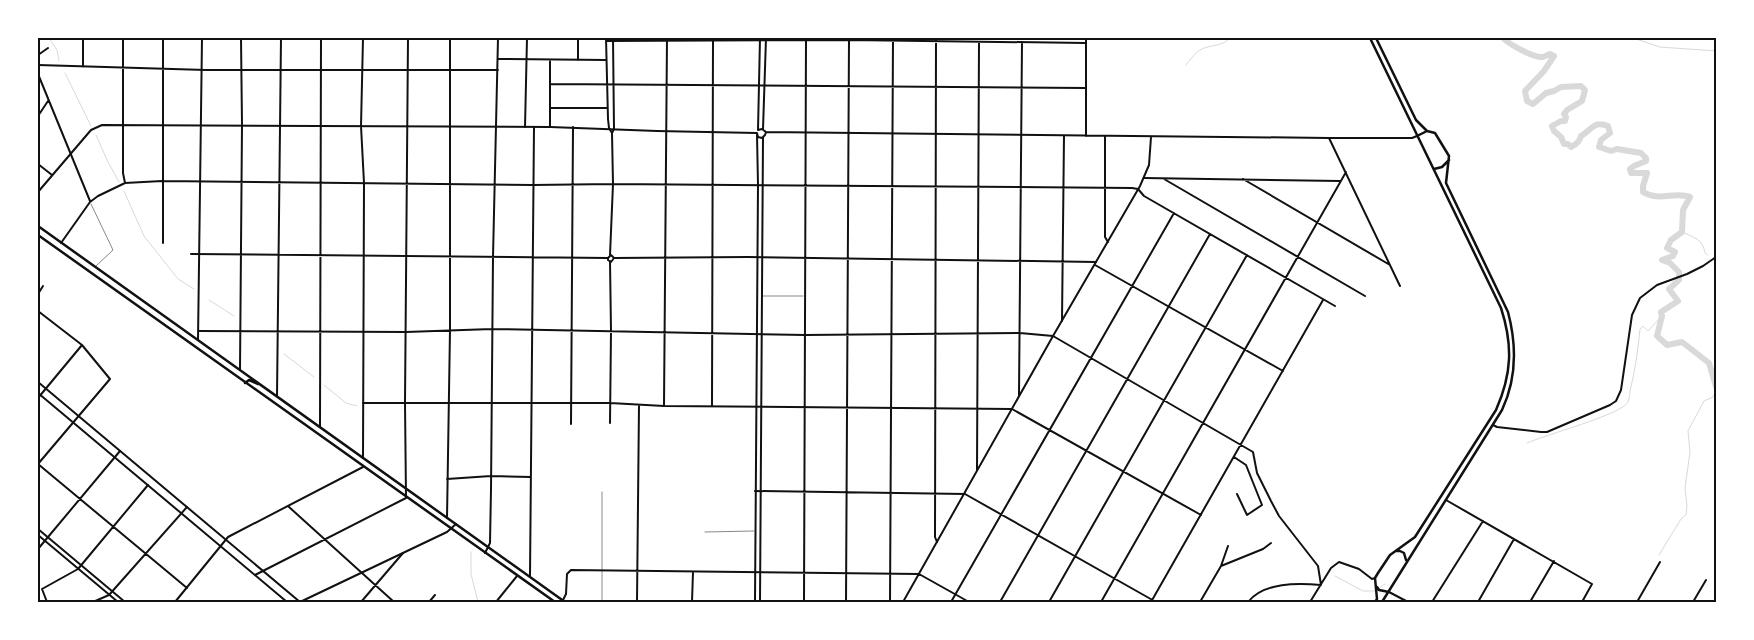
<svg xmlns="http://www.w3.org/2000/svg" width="1754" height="640" font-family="Helvetica,sans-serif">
	<rect width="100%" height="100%" fill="#fff"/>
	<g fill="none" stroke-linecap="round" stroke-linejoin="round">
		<path stroke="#d9d9d9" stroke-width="1" d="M 49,38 L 57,50 L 59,61
			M 1633,38 L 1660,47 L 1716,51
			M 1186,65 C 1190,60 1195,53 1200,50 C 1210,44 1223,47 1230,38
			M 65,73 L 91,126
			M 96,135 L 107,160 L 119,182
			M 124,191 L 144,236 L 178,279 L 194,289
			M 1682,232 C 1693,237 1703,239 1705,253 L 1708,255
			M 209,300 L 234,316
			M 284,354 L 314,377
			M 324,385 L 346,403 L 357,406
			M 1527,443 C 1544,435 1621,415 1628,402 C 1629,399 1630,394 1630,391 C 1635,371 1638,350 1640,329 L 1643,326 L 1648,331 L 1662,316
			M 471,552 L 471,574 L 478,602
			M 1659,555 L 1681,519 L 1686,515 L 1687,506 L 1685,488 L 1690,452 L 1688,431 L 1704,401 L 1713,397 L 1716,390
			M 1335,576 L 1363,591 L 1375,591
			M 1378,589 L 1385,584"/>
		<path stroke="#d9d9d9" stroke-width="6" d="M 1503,38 C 1509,44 1533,58 1543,57 C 1545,56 1548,55 1550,54 L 1554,56 L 1544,71 L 1525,91 L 1527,101 L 1533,104 L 1546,93 L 1554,91 L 1561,87 L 1581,86 L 1585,90 L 1582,101 L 1567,110 L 1564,114 L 1566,117 L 1565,121 L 1561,121 L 1552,126 L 1554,131 L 1561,137 L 1564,144 L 1568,144 L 1571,147 C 1575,145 1580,141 1581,136 C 1592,130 1594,120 1608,126 L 1610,133 L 1601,140 L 1599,147 L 1611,151 L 1617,149 L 1641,153 L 1646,158 L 1646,161 L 1634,166 L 1630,169 L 1631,173 L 1647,173 L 1643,186 L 1643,192 C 1659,202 1675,191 1690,197 L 1683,210 L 1682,232 L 1671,240 L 1667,248 L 1675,252 L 1673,256 L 1662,260 L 1670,263 L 1679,272 L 1679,280 L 1669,289 L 1678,301 L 1661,312 L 1662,316 L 1657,336 L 1667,345 L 1682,342 L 1709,363 L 1716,387"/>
		<path stroke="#111" stroke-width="0.5" d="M 91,204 L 113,250 L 96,266
			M 763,296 L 803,296
			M 705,532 L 754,531
			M 602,602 L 602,492"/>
		<path stroke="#111" stroke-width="2" d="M 123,38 L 123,173 L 125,183
			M 606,38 L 608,119 L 609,128 L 612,133
			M 936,38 L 935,537 L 937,542
			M 606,41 L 849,40 L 1086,43
			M 38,55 L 48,48
			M 498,59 L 606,60
			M 550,60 L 550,127
			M 578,60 L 578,38
			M 38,65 L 206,70 L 498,70
			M 83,67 L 83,38
			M 38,74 L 90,201
			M 550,84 L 1086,88
			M 550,108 L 607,108
			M 38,116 L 48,101
			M 525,127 L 527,38
			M 1105,136 L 1105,237 L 1108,242
			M 1329,138 L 1400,286
			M 38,164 L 52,175
			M 1144,178 L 1340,181
			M 1164,179 L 1365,296
			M 1243,179 L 1390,265
			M 61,243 L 90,202 L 98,196 L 125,183 L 162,181 L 533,185 L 613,184 L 1132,188 L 1138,189 L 1144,196 L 1335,306
			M 163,243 L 163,38
			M 191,254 L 608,258 L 611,255 L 614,258 L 748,257 L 1096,262
			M 610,255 L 613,184 L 612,133 L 614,129 L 613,38
			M 608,258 L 608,260 L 611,262 L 614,258
			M 1095,265 L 1283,371
			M 38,294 L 43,286
			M 38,311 L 82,345 L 110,379 L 38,464
			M 1062,321 L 1064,136
			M 199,331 L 406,332 L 492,329 L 805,335 L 1020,333 L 1053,336 L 1253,452 L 1257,473 L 1271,501 L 1279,516 L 1318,566 L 1321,585
			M 240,370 L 242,125 L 241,38
			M 1019,395 L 1022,42
			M 277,396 L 281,38
			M 38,398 L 82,345
			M 363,403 L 610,403 L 664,406 L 1012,409 L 1201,515
			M 664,405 L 667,38
			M 712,406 L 713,38
			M 610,423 L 611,331 L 610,261
			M 571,424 L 573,127
			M 1493,425 L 1497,427 L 1541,432 L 1547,432 L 1610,405 L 1616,401 L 1621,390 L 1632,315 L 1640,298 L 1657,285 L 1687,274 L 1703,266 L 1716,257
			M 320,427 L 321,38
			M 1234,457 L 1246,465 L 1262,505 L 1247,515 L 1237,494
			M 38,464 L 187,588
			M 977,470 L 979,42
			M 447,479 L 491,476 L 531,477
			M 755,491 L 965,494 L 1156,602
			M 1446,500 L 1592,584 L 1582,602
			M 289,507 L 394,602
			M 447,518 L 450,330 L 450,38
			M 38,549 L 120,451
			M 485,553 L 490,543 L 491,489 L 493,257 L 498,38
			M 1221,566 L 1263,549 L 1271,543
			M 255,575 L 406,498 L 405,403 L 408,38
			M 530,576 L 534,127
			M 1389,592 L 1408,602
			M 47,602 L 42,589 L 78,569 L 148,485
			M 93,602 L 109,595 L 187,507
			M 175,602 L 228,537 L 363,467
			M 361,602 L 403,553
			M 429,602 L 435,595
			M 496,602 L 517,576
			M 562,602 L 566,594 L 567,574 L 571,570 L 919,574
			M 637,602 L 639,405
			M 692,602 L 693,572
			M 804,602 L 806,38
			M 846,602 L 849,38
			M 890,602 L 893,38
			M 951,602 L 1174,213
			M 1000,602 L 1210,234
			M 1049,602 L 1247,255
			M 1101,602 L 1346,172
			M 1151,602 L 1323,300
			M 1200,602 L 1221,566 L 1228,546
			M 1248,602 C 1264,582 1298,583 1321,585
			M 1310,602 L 1331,568 L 1339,562 L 1359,569 L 1372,579 L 1375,578
			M 1432,602 L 1483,521
			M 1478,602 L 1514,539
			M 1530,602 L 1554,561
			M 1637,602 L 1660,562
			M 1693,602 L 1706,580"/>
		<path stroke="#111" stroke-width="2" d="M 763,129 L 766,38
			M 758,130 L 762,129 L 766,132 L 1329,138 L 1412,138 L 1417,136
			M 758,130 L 760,38
			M 757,133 L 758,137 L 762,138 L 765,135 L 766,132
			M 1086,136 L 1086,38
			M 38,192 L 91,130 L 102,125 L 550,127 L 657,131 L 757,133
			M 198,340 L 202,38
			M 38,382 L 300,602
			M 38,393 L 287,602
			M 363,458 L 364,183 L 361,126 L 363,38
			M 38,529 L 125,602
			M 38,535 L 118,602
			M 919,574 L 969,602
			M 300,602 L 447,532 L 456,524
			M 755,602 L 758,185 L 757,135
			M 760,602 L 763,137
			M 903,602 L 1053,336 L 1140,186 L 1149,165 L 1151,137"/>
		<path stroke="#111" stroke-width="2.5" d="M 38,226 L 565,602
			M 38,235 L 555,602
			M 245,383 L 249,380 L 258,384"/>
		<path stroke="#111" stroke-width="2.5" d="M 1370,38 L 1501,308 C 1513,345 1512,374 1496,410 L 1415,537 L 1390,555 L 1378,573 L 1375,578 L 1377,599 L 1375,602
			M 1376,38 L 1416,120 L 1427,131 L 1435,133 L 1449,156 L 1446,183 L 1508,312 C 1517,346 1517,378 1502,410 L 1382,602
			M 1417,136 L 1427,131
			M 1434,169 L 1442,167 L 1449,160
			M 1396,551 L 1400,551 L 1404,553 L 1406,560
			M 1377,587 L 1379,590 L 1389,592"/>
	</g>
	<rect width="1754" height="640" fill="none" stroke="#ffffff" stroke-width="78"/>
	<rect x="39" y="39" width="1676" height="562" fill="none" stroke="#111" stroke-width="2"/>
</svg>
